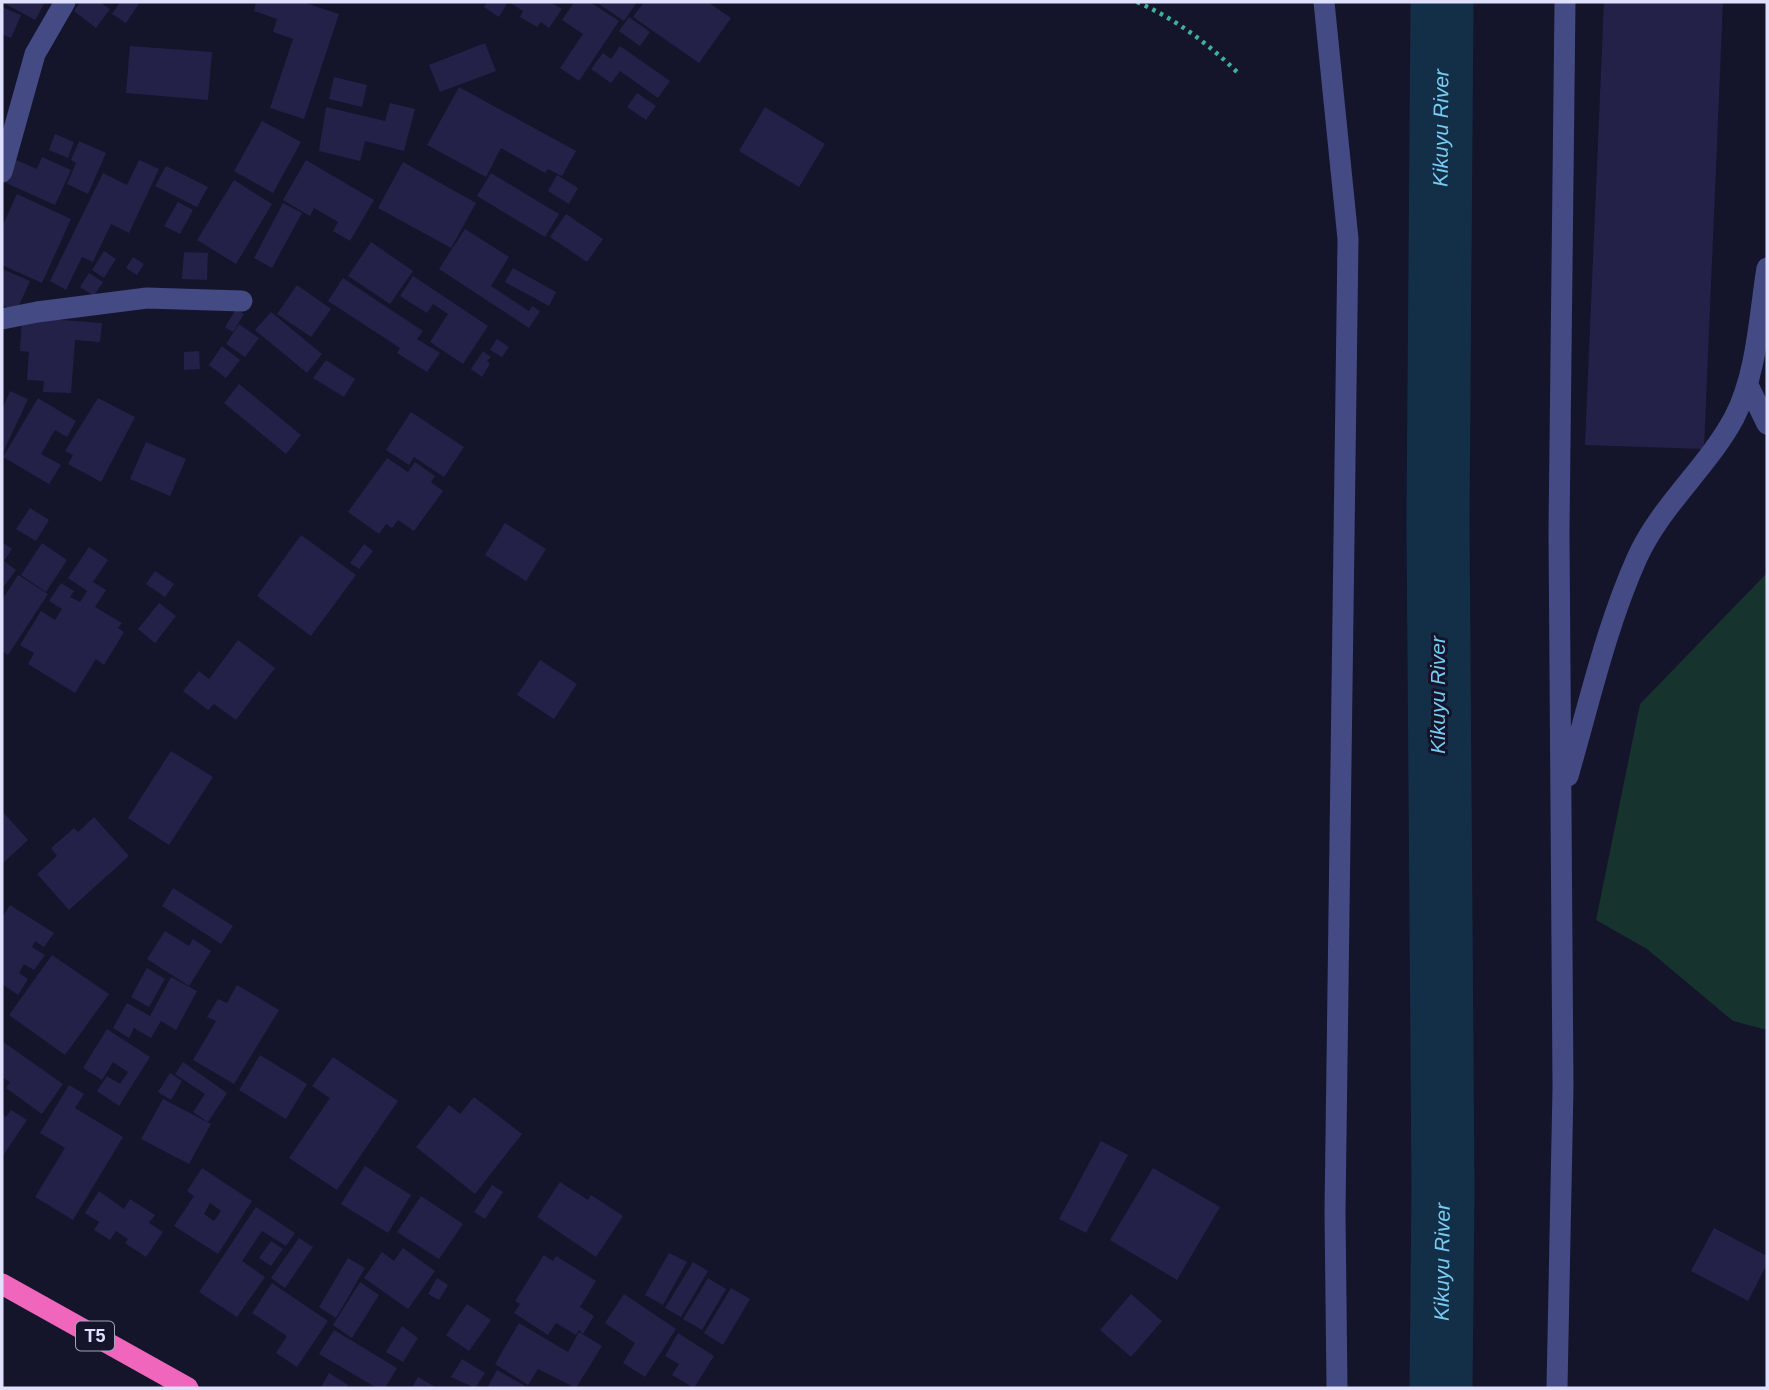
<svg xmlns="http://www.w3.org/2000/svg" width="1769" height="1390" font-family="Arial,sans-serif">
	<rect width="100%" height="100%" fill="#14142a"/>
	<path fill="#17332e" d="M 1767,573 L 1767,1030 L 1733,1021 L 1647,949 L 1596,920 L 1640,704 Z"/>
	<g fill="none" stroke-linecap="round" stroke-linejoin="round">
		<path stroke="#132f48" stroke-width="63" id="s1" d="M 1441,1388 L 1443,1190 L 1438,521 L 1442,2"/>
	</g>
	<path fill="#242149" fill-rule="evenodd" d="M 2,2 L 45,2 L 35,20 Z
		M 80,2 L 100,2 L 110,9 L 96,28 L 74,11 Z
		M 120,2 L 140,2 L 126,23 L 112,14 Z
		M 256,2 L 302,2 L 339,14 L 304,119 L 270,108 L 293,39 L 273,32 L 277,19 L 254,11 Z
		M 487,2 L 508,2 L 499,17 L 484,7 Z
		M 509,2 L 550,2 L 562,9 L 549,28 L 541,22 L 537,27 L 520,17 L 523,11 Z
		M 574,2 L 590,2 L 619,21 L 579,81 L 560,68 L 583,34 L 562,20 Z
		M 596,2 L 637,2 L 624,21 Z
		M 644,2 L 708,2 L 731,18 L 699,63 L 633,17 Z
		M 1604,2 L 1723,2 L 1704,449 L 1585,445 Z
		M 2,7 L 21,15 L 11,38 L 2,34 Z
		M 629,17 L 650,32 L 640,46 L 619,31 Z
		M 485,43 L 496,71 L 440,92 L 429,65 Z
		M 130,46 L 212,52 L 208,100 L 126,93 Z
		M 620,46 L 670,81 L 658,98 L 620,71 L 611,83 L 591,69 L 603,53 L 611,59 Z
		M 334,77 L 367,85 L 362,107 L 329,99 Z
		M 459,87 L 576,151 L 562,176 L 548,169 L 545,173 L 501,148 L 486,177 L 427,145 Z
		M 637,93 L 656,106 L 646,120 L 627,107 Z
		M 390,103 L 415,109 L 404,151 L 365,141 L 360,161 L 319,151 L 326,107 L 385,121 Z
		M 765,107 L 825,144 L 799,187 L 739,151 Z
		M 262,121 L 301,142 L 273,193 L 234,171 Z
		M 55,134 L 74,142 L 68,158 L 49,150 Z
		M 79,141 L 106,153 L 88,194 L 67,184 L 76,163 L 71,160 Z
		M 42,157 L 71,170 L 55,205 L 6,183 L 16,160 L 37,169 Z
		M 139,160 L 159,169 L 129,233 L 111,224 L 93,262 L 82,257 L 66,290 L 50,281 L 103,173 L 127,185 Z
		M 306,160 L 374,200 L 350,241 L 333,231 L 338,222 L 314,208 L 310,216 L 283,200 Z
		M 403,162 L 476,203 L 451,248 L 378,208 Z
		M 166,166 L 208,187 L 197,207 L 155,186 Z
		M 491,173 L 559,214 L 545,237 L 477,196 Z
		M 557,175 L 578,188 L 569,204 L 548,191 Z
		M 234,180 L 272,204 L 236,264 L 197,240 Z
		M 17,194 L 71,219 L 42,283 L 2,265 L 2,227 Z
		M 178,202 L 193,210 L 180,234 L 164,226 Z
		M 283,203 L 302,213 L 272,268 L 254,258 Z
		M 566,214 L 603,239 L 587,262 L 550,237 Z
		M 465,229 L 509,257 L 491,286 L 529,311 L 532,306 L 540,311 L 529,328 L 439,269 Z
		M 371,242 L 413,271 L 390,304 L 348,276 Z
		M 104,251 L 116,259 L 104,278 L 92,270 Z
		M 184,252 L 208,253 L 207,280 L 182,279 Z
		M 133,257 L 144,264 L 137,275 L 126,268 Z
		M 513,268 L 556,292 L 549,306 L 505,282 Z
		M 2,269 L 30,281 L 16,312 L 2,305 Z
		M 89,273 L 103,282 L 94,296 L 80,287 Z
		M 413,276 L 488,326 L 463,364 L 430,342 L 448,314 L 433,304 L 427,313 L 400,296 Z
		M 343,278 L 423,331 L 417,339 L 440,353 L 427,372 L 397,353 L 400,348 L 328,301 Z
		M 297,285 L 331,309 L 311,337 L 277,314 Z
		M 236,309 L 244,314 L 233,332 L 225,327 Z
		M 271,312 L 322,354 L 307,373 L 255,330 Z
		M 22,317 L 102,323 L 100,342 L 75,340 L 71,393 L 43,392 L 44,381 L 27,380 L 29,352 L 20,351 Z
		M 239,324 L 259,338 L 245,357 L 226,344 Z
		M 497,339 L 509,347 L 502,357 L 490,350 Z
		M 222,346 L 240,360 L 226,378 L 209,365 Z
		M 199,351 L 200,369 L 184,370 L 184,352 Z
		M 483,351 L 491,357 L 487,361 L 490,364 L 482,377 L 471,369 Z
		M 326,360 L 355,379 L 344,397 L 313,378 Z
		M 239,384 L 301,435 L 286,454 L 224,403 Z
		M 10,391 L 28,399 L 2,455 L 2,410 Z
		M 38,398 L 76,421 L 67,437 L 55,430 L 41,454 L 61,465 L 49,484 L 3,457 Z
		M 98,398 L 135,417 L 101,482 L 68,464 L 73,455 L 65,451 Z
		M 411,412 L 464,447 L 444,477 L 414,457 L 409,465 L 386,450 Z
		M 146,442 L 186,459 L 170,496 L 130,479 Z
		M 387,458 L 408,472 L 415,462 L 435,476 L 431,482 L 443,491 L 414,531 L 398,520 L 392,528 L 386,524 L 379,534 L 348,512 Z
		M 30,508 L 49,520 L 36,541 L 16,529 Z
		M 505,523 L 546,549 L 526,581 L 485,555 Z
		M 301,535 L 356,575 L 311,636 L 257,596 Z
		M 2,542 L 12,549 L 4,561 L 16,570 L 2,589 Z
		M 42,543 L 67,560 L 46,592 L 21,575 Z
		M 364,544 L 373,551 L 359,569 L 350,563 Z
		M 89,547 L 108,560 L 93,582 L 106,590 L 95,607 L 122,623 L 118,628 L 124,632 L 104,665 L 96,659 L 75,693 L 28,664 L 34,653 L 20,645 L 41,611 L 55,620 L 62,609 L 49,601 L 61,583 L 74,591 L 70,597 L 80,602 L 87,591 L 68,578 Z
		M 155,571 L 174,584 L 165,597 L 146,584 Z
		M 18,575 L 48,594 L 8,655 L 2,651 L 2,600 Z
		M 159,603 L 176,616 L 155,643 L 138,629 Z
		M 238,640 L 275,668 L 236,720 L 214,704 L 208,710 L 183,691 L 199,671 L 209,679 Z
		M 540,660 L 577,684 L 554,719 L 517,695 Z
		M 171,751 L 213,777 L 169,845 L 128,818 Z
		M 4,813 L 28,840 L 2,864 L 2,815 Z
		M 94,817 L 129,856 L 69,910 L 37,874 L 57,856 L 51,848 L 74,828 L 78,832 Z
		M 173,888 L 233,926 L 221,944 L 162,906 Z
		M 10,905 L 54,933 L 44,947 L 35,941 L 32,947 L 45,955 L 34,970 L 24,964 L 19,973 L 28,979 L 18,995 L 2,984 L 2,918 Z
		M 165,931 L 189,946 L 193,939 L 211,951 L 189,986 L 147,959 Z
		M 52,955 L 109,994 L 65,1055 L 9,1015 Z
		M 147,968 L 165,979 L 149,1007 L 131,997 Z
		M 171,977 L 197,991 L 176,1030 L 161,1021 L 151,1038 L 134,1028 L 129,1038 L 113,1028 L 127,1003 L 150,1016 Z
		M 237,985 L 279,1010 L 234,1084 L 193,1060 L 216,1021 L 207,1017 L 218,999 L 227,1003 Z
		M 107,1029 L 150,1057 L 119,1106 L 97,1091 L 107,1076 L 120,1084 L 128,1072 L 113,1062 L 102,1080 L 83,1068 Z
		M 2,1041 L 63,1084 L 42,1114 L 6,1088 L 10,1082 L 2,1077 Z
		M 260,1055 L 307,1084 L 286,1119 L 239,1090 Z
		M 333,1057 L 398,1101 L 337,1190 L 289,1158 L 330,1098 L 312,1086 Z
		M 183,1062 L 227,1093 L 208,1122 L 193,1112 L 205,1094 L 175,1074 Z
		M 170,1073 L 182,1081 L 171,1100 L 158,1092 Z
		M 69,1085 L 84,1094 L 75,1108 L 123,1137 L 73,1220 L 35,1197 L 65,1148 L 40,1133 Z
		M 474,1097 L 522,1134 L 475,1194 L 416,1147 L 449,1105 L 460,1114 Z
		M 163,1099 L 211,1124 L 189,1164 L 141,1139 Z
		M 11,1110 L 27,1120 L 2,1157 L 2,1114 L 6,1117 Z
		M 1101,1141 L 1128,1155 L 1086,1233 L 1059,1219 Z
		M 365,1166 L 411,1195 L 388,1233 L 341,1204 Z
		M 202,1168 L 252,1201 L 218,1254 L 174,1226 L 194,1196 L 187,1191 ZM 210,1203 L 221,1211 L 214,1221 L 204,1214 Z
		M 1153,1168 L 1220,1207 L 1177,1280 L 1110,1240 Z
		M 560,1182 L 588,1200 L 591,1195 L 623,1216 L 596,1257 L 537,1217 Z
		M 492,1185 L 503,1192 L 485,1219 L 474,1212 Z
		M 99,1191 L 124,1209 L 130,1199 L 155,1215 L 149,1223 L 163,1232 L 146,1257 L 125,1243 L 128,1239 L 116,1231 L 110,1240 L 94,1230 L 99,1222 L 85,1213 Z
		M 421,1196 L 463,1224 L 439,1259 L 397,1232 Z
		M 256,1207 L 295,1233 L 286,1246 L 262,1231 L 242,1261 L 265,1277 L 237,1317 L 199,1292 Z
		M 1714,1228 L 1767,1256 L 1767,1264 L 1748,1301 L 1691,1271 Z
		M 299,1238 L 313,1247 L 285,1288 L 271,1278 Z
		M 271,1241 L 283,1249 L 271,1266 L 259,1258 Z
		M 403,1248 L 435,1271 L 408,1309 L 364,1278 L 382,1252 L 394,1261 Z
		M 669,1253 L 687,1262 L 663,1305 L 645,1295 Z
		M 544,1255 L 553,1261 L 556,1256 L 596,1281 L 580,1307 L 594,1316 L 583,1334 L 579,1330 L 576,1335 L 556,1323 L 548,1335 L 514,1313 L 520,1304 L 515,1301 Z
		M 348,1258 L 365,1268 L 336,1318 L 319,1307 Z
		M 693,1262 L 708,1271 L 681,1317 L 665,1308 Z
		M 437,1278 L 448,1285 L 439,1300 L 428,1294 Z
		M 708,1278 L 726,1289 L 702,1330 L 683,1319 Z
		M 360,1282 L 379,1295 L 352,1338 L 333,1325 Z
		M 272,1283 L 328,1321 L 297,1367 L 276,1353 L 287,1336 L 252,1313 Z
		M 731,1288 L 750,1299 L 723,1345 L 704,1333 Z
		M 624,1294 L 676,1329 L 645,1377 L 623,1363 L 635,1343 L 605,1323 Z
		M 1131,1294 L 1162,1321 L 1131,1357 L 1100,1330 Z
		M 467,1304 L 491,1320 L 469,1351 L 446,1335 Z
		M 519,1323 L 568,1352 L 579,1332 L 602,1346 L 576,1388 L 538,1369 L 528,1385 L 495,1364 Z
		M 402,1326 L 418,1338 L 403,1362 L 386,1352 Z
		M 334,1330 L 397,1368 L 385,1388 L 377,1388 L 319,1354 Z
		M 678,1333 L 714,1356 L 694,1388 L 672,1375 L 679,1364 L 665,1356 Z
		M 462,1359 L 485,1373 L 475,1388 L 451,1377 Z
		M 497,1370 L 525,1386 L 523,1388 L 487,1388 Z
		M 329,1373 L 348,1385 L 346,1388 L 321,1387 Z
		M 418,1377 L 437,1388 L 412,1388 Z"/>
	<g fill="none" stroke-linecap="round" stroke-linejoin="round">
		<path stroke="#3db29a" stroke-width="4.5" stroke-dasharray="3.5 5" stroke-linecap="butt" d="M 1137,2 C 1176,19 1210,45 1240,75"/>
		<path stroke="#434a84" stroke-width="21" d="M 1324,2 L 1348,239 L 1335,1212 L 1337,1388
			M 2,172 L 35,54 L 65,2
			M 2,319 L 37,312 L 147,298 L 242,301
			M 1748,385 L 1767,424
			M 1568,776 C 1589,704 1606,627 1637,558 C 1661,505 1707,468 1734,418 C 1757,374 1759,317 1767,268
			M 1557,1388 L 1563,1087 L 1559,532 L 1565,2"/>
		<path stroke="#f066bc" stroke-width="21" d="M 2,1284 L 188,1388"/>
	</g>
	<g text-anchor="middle" stroke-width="6" stroke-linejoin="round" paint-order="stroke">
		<rect fill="#14142a" stroke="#a2a3bd" stroke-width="2" x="76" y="1321.5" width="38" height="29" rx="5"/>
		<g font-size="18" font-weight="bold" fill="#dfe0fc">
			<text x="95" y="1342">T5</text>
		</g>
		<g font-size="21" font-style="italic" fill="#77cbf2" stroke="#14142a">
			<text dy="7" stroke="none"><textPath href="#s1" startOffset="1260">Kikuyu River</textPath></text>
			<text transform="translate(1438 695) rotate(-90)" y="7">Kikuyu River</text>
			<text dy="7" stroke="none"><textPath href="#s1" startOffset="126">Kikuyu River</textPath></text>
		</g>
	</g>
	<rect width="1769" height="1390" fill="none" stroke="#dfe0fc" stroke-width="7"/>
</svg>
